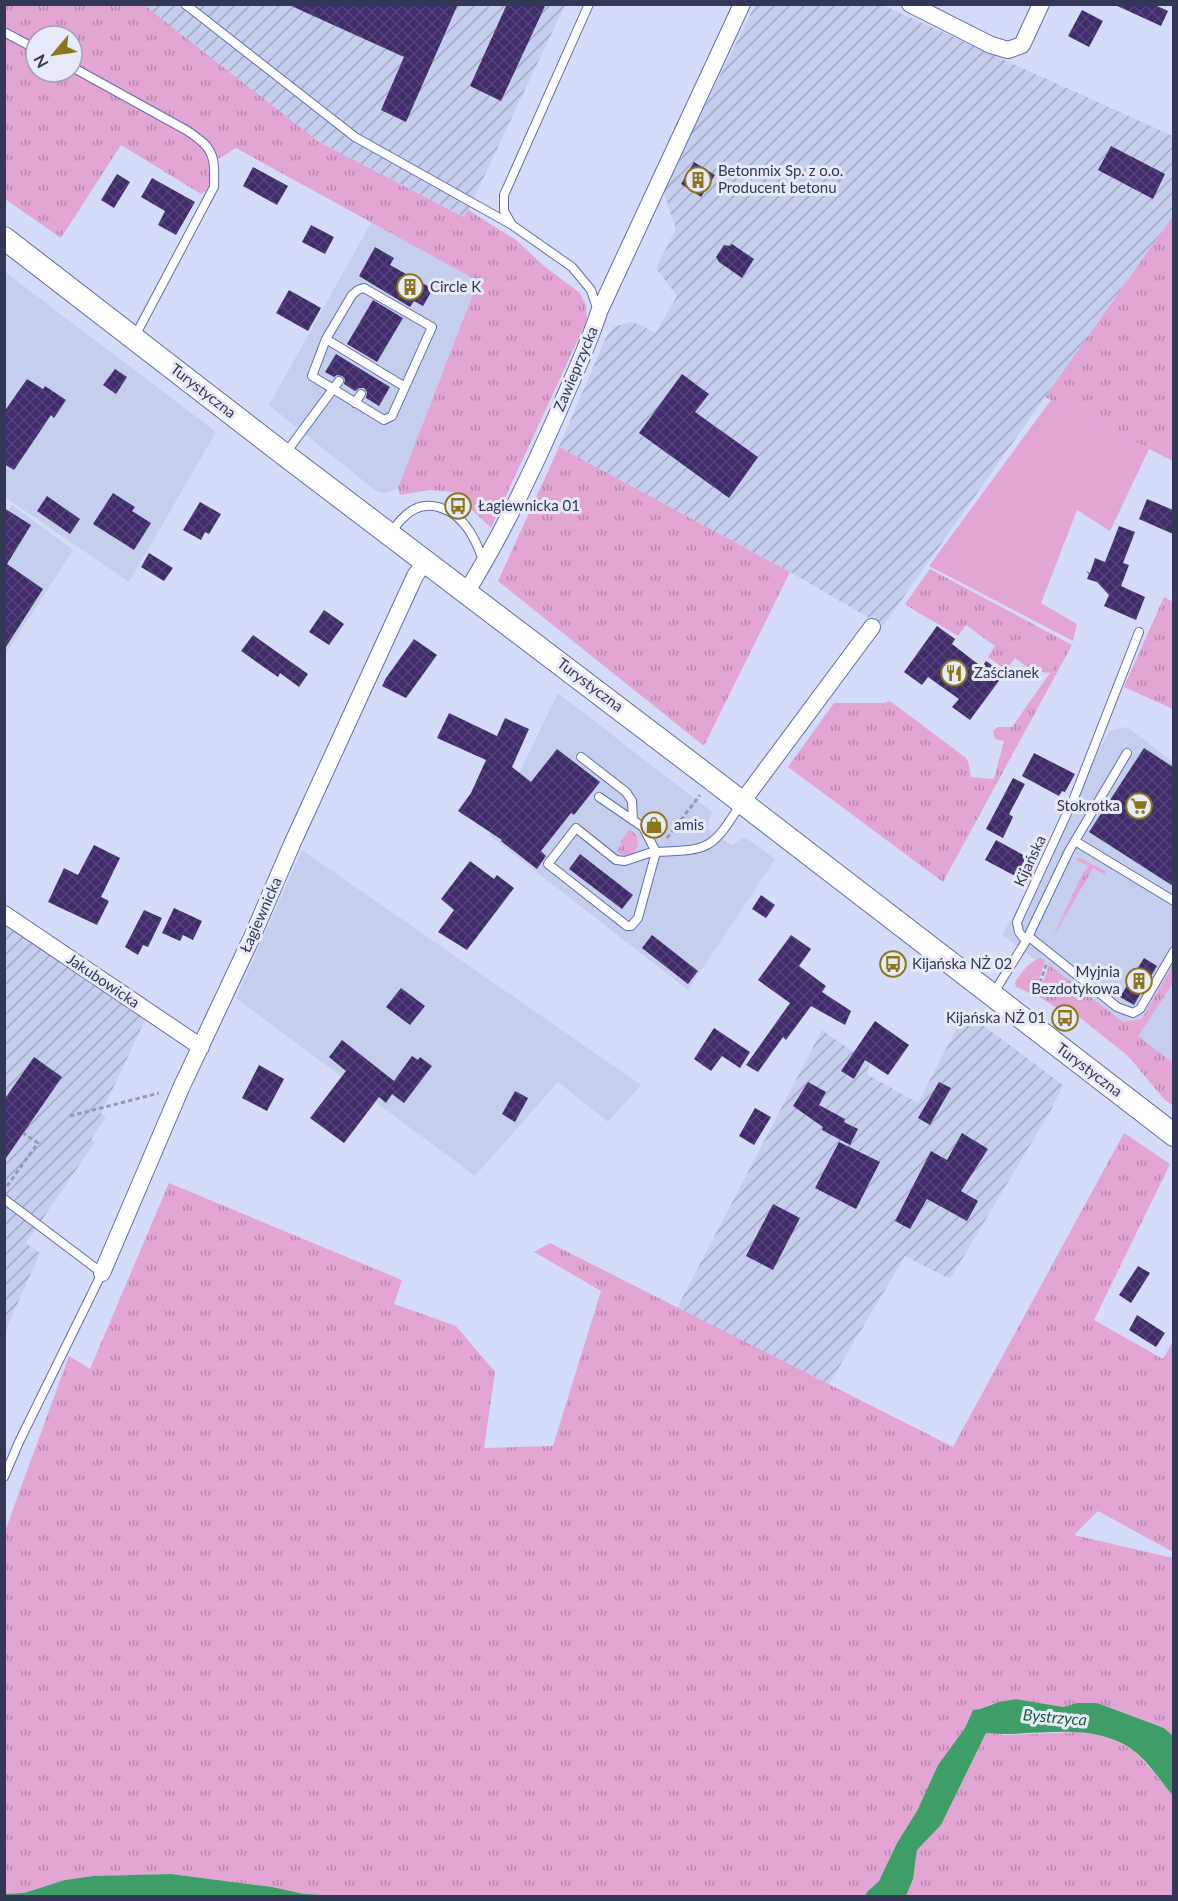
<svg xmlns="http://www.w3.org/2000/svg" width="1178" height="1901" font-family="Lato,sans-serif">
	<defs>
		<pattern id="industrial-furrows" width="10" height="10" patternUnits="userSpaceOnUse" patternTransform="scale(1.5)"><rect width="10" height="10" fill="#c6ceee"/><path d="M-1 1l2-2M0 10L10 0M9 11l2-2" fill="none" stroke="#a1a8c4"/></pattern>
		<pattern id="grass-tufts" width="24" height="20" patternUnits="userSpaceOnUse" patternTransform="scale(1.5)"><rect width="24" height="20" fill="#e2a5d4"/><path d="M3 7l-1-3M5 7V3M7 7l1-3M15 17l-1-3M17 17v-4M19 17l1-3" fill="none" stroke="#b887af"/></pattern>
		<pattern id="building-cross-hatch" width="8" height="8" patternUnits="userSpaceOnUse" patternTransform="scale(1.5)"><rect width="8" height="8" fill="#402c6a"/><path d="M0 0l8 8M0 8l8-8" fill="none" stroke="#544379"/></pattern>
	</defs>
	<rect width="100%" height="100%" fill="#d5dcfa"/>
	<path fill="#c6ceee" d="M 372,221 L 478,281 L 398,488 L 385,493 L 376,491 L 269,405 Z
		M 4,271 L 216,432 L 129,582 L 5,497 Z
		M 12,505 L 73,550 L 5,655 L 5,517 Z
		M 558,693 L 712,812 L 707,828 L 731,845 L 745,837 L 775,859 L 688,990 L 489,835 Z
		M 1127,727 L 1173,762 L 1173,1081 L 1137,1035 L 1002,935 L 1060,834 L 1074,798 L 1109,731 Z
		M 302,850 L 641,1085 L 608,1122 L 558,1082 L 475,1176 L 236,998 Z"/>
	<path fill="url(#industrial-furrows)" d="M 144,5 L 565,5 L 465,217 L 319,142 Z
		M 755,5 L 882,5 L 1173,136 L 1173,216 L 883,626 L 790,572 L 559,447 L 607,335 L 614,327 L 631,322 L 639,324 L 655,333 L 677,296 L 656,268 L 676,229 L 663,190 Z
		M 5,922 L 146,1018 L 101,1114 L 106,1117 L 91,1139 L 95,1142 L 26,1243 L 40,1253 L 5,1332 Z
		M 965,1012 L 1063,1085 L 1051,1110 L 950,1279 L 905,1256 L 829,1384 L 677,1308 L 822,1030 L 869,1063 L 868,1075 L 918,1103 Z"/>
	<path fill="url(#grass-tufts)" fill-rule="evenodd" d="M 5,5 L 144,5 L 319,142 L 464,217 L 468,210 L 516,240 L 544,266 L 580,293 L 586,306 L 587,320 L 491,528 L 453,492 L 430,490 L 400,495 L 398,488 L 478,281 L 236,148 L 215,161 L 214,187 L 201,194 L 121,145 L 61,238 L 5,199 ZM 36,36 L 72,36 L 72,72 L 36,72 Z
		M 1173,216 L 1174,461 L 1173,461 L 1045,397 Z
		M 559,447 L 790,572 L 704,746 L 498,581 Z
		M 930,569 L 1072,645 L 943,882 L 788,767 L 834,703 L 884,703 L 890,701 L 966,758 C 970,764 969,770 971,777 L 994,779 L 1004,741 L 995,739 L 993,731 L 998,727 L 1012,727 L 1050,673 L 1033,671 L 1015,658 L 1006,670 L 988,657 L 995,646 L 966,625 L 958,636 C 940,624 922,616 905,604 Z
		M 1164,597 L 1173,602 L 1173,709 L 1124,687 Z
		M 630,829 L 637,836 L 638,846 L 634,853 L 626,856 L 616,852 L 622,844 L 620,842 Z
		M 1080,858 L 1105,871 L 1105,875 L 1093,868 L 1052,939 L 1084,871 L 1086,871 L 1088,866 L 1075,859 Z
		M 1040,958 L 1045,961 L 1034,995 L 1016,987 L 1015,983 C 1020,974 1029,962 1040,958 Z
		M 1049,965 L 1123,1022 L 1142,1019 L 1173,965 L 1173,983 L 1138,1036 L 1173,1063 L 1173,1106 L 1164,1099 L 1128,1056 L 1068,1008 L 1061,1011 L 1038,996 Z
		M 1124,1133 L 1170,1164 L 1094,1320 L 1163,1359 L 1173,1341 L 1173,1552 L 1098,1511 L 1074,1535 L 1173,1558 L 1173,1736 L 1164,1728 L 1097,1703 L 1077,1703 L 1063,1707 L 1016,1699 L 991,1704 L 980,1709 L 973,1710 L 965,1728 L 938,1765 L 917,1811 L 897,1843 L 879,1881 L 868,1891 L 865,1896 L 348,1896 L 304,1894 L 272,1887 L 171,1874 L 93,1876 L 65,1880 L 24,1893 L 5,1894 L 4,1534 L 69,1356 L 90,1369 L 169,1183 L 402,1280 L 394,1304 L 456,1326 L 495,1372 L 484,1448 L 553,1446 L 601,1291 L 534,1252 L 550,1243 L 953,1447 Z
		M 1080,1732 L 1110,1737 L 1134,1751 L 1154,1772 L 1173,1796 L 1173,1896 L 906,1896 L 913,1879 L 917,1850 L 941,1825 L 986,1733 L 1006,1735 Z"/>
	<path fill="#e2a5d4" d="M 1051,400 L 1149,449 L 1110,531 L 1077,510 L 1041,603 L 1077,624 L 1073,641 L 929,566 Z
		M 1032,633 L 1063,650 L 1051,671 L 1034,669 L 1016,656 Z"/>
	<path fill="#3f9d67" d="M 1016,1699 L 1063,1707 L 1077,1703 L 1097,1703 L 1164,1728 L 1173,1736 L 1173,1796 C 1161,1781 1149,1763 1134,1751 C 1091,1719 1035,1738 986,1733 L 941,1825 L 917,1850 L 913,1879 L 906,1896 L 865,1896 L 868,1891 L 879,1881 L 897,1843 L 917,1811 L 938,1765 L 965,1728 L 973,1710 L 980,1709 L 999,1702 Z
		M 171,1874 L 272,1887 L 304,1894 L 348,1896 L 5,1896 L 5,1894 L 24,1893 L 65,1880 L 93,1876 Z"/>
	<path fill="url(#building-cross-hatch)" d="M 287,4 L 458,4 L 406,122 L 381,110 L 404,57 Z
		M 507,4 L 546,4 L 501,101 L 470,86 Z
		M 1113,4 L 1153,4 L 1168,11 L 1161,26 Z
		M 1082,10 L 1103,21 L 1089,47 L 1068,36 Z
		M 1111,146 L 1165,174 L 1153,199 L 1098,170 Z
		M 694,162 L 715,175 L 701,197 L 681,184 Z
		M 253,167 L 288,186 L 277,205 L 243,186 Z
		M 117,174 L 130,182 L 114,208 L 101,200 Z
		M 152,178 L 195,202 L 176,235 L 158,225 L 165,211 L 141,197 Z
		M 311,225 L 334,237 L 325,254 L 302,242 Z
		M 732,244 L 754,259 L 742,278 L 719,262 L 716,257 L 724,245 L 730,246 Z
		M 375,247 L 394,258 L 390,265 L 433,289 L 423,306 L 414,301 L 410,307 L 359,276 Z
		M 289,290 L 321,308 L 308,331 L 276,313 Z
		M 373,300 L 403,318 L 377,362 L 347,344 Z
		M 336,354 L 390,387 L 379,406 L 366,398 L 367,392 L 364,388 L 359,388 L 355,391 L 344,384 L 345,379 L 342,376 L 337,375 L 334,377 L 325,372 Z
		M 115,369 L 127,377 L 116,394 L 103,385 Z
		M 682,374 L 709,394 L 695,412 L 758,457 L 729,498 L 639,433 Z
		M 27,379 L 43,389 L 45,386 L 66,400 L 54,418 L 51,415 L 14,470 L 4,464 L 4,412 Z
		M 113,493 L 135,507 L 132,511 L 151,523 L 134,550 L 93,524 Z
		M 47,496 L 80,519 L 70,534 L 37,511 Z
		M 1147,499 L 1173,510 L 1173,534 L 1139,519 Z
		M 200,502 L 221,514 L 209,534 L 205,532 L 201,540 L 183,530 Z
		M 4,508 L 31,525 L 7,564 L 43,589 L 4,650 Z
		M 1119,526 L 1135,532 L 1123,563 L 1129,565 L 1121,586 L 1145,597 L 1136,620 L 1104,606 L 1109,595 L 1097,582 L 1087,579 L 1089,574 L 1086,571 L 1090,573 L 1095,558 L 1105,562 Z
		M 149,553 L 173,568 L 164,581 L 141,567 Z
		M 324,610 L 344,624 L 329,645 L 309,632 Z
		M 937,626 L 955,639 L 952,644 L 982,667 L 986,661 L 1004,674 L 970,720 L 952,707 L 959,699 L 928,677 L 922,685 L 904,672 Z
		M 253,635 L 308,674 L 299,687 L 280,673 L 278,677 L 241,651 Z
		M 414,639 L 437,655 L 406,698 L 382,686 L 386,678 Z
		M 449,713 L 497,736 L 505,718 L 529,729 L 512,767 L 531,782 L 557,749 L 600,782 L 574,815 L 571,813 L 541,851 L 546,856 L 537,869 L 501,841 L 502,840 L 458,811 L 471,793 L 486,760 L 437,738 Z
		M 1144,748 L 1173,767 L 1173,886 L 1089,832 Z
		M 1034,753 L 1075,774 L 1065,792 L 1062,791 L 1059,796 L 1022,776 Z
		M 1013,778 L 1025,784 L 1009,814 L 1013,817 L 1003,838 L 986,829 Z
		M 996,840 L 1027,857 L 1017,877 L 985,860 Z
		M 94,845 L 120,858 L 101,897 L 109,901 L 97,925 L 48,902 L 64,868 L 78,875 Z
		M 580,854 L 633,895 L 622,909 L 569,869 Z
		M 470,861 L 494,879 L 497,875 L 514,888 L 467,950 L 438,932 L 454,910 L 441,899 Z
		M 761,895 L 775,905 L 766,918 L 752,909 Z
		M 174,908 L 202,921 L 193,940 L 183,935 L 180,941 L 162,933 Z
		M 144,910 L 162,918 L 148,947 L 143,945 L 138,955 L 125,947 Z
		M 652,935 L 698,971 L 688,984 L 642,948 Z
		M 791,935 L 811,949 L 799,966 L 826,986 L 822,992 L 851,1011 L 845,1025 L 811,1006 L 786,1040 L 783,1037 L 758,1072 L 746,1065 L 790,1003 L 758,980 Z
		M 1144,958 L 1157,966 L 1134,1005 L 1120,997 Z
		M 401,988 L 425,1006 L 410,1025 L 386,1007 Z
		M 875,1021 L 909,1045 L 888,1075 L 865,1060 L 854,1079 L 841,1071 Z
		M 714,1028 L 750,1052 L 740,1068 L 722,1056 L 711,1071 L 694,1059 Z
		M 342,1040 L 394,1081 L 412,1056 L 418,1060 L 420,1057 L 432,1066 L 404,1103 L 392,1094 L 386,1103 L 379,1097 L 344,1143 L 310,1118 L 346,1071 L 329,1057 Z
		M 34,1057 L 62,1077 L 4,1161 L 4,1100 Z
		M 259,1065 L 284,1079 L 267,1111 L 242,1098 Z
		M 808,1082 L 826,1092 L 819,1105 L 845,1119 L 844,1122 L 858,1129 L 850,1145 L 822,1130 L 823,1127 L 793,1106 Z
		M 939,1082 L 951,1088 L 930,1125 L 918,1118 Z
		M 515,1091 L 528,1098 L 515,1122 L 502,1114 Z
		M 755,1108 L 771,1117 L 754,1145 L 739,1136 Z
		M 962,1133 L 988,1149 L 961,1191 L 978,1201 L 967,1221 L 927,1199 L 910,1229 L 895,1221 L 931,1151 L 947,1160 Z
		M 839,1142 L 880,1162 L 856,1209 L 815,1188 Z
		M 773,1204 L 800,1218 L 773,1270 L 746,1256 Z
		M 1138,1266 L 1150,1273 L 1131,1303 L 1119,1295 Z
		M 1137,1315 L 1165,1333 L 1156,1347 L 1129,1330 Z"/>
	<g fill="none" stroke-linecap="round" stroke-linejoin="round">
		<g stroke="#616daf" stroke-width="10">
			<path id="service" d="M 185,4 L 355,137 L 512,225
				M 589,4 L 504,195 L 504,211 L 512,225 L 572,267 L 591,290 L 598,311
				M 4,32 L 36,49
				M 72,67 L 186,130 C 214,148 215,155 214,187 L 134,338
				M 364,288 L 432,327 L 392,416 L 384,420 L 312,376 L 326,339 L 352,295 L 358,290 Z
				M 326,339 L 405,387
				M 355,403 L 361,394
				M 285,454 L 339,381
				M 391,533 C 395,528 398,522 403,518 C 425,494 456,509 470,532 C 476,541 480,552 484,562
				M 581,757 L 626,792 L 632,801 L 633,820
				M 599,797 L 643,827 L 656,852 L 638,918 L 631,926 L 627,926 L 548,864 L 576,828 L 616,860 L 625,861 L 652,852 L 656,852 C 712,850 712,849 742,802
				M 1075,841 L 1174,901
				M 1028,936 L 1117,1007 L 1133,1013 L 1140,1009 L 1174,951
				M 1026,941 L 1069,851 L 1127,753
				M 993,994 L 1026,941 L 1019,932 L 1017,922 L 1074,798 L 1139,632
				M 4,1199 L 102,1273 L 19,1442 L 4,1477"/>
		</g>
		<g stroke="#616daf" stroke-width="18">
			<path id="minor" d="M 910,4 L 991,45 L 1008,50 L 1022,45 L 1041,4
				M 467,591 C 503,533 532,472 559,410 C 573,377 588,346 599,312 L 742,4
				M 742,802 L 872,627
				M 4,914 L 201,1047
				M 102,1273 L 181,1088 L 252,937 L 292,844 L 415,576 L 426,560"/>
		</g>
		<g stroke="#616daf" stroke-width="24">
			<path id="secondary" d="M 4,238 L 285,455 L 709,777 L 1174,1135"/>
		</g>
		<path stroke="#9399b7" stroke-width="3" stroke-dasharray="4.5 3" stroke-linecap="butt" d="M 667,838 L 700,795
			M 1035,997 L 1046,965
			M 70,1116 L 159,1093
			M 7,1186 L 38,1143 L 23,1133"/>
		<use href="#service" stroke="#fff" stroke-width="8"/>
		<use href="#minor" stroke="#fff" stroke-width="16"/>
		<use href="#secondary" stroke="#fff" stroke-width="22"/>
	</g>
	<defs>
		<g id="building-ring" transform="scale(1.35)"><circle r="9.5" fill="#e6eaf9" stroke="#8c761b" stroke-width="1.5"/><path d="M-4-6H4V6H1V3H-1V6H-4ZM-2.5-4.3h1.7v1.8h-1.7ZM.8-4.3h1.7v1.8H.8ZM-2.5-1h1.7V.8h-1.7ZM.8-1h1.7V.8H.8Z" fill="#8c761b"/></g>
		<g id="bus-ring" transform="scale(1.35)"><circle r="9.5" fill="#e6eaf9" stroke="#8c761b" stroke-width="1.5"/><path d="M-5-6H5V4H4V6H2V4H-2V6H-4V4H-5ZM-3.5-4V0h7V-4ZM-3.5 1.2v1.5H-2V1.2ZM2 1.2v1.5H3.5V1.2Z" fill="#8c761b"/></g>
		<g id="restaurant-ring" transform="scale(1.35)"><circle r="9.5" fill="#e6eaf9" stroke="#8c761b" stroke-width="1.5"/><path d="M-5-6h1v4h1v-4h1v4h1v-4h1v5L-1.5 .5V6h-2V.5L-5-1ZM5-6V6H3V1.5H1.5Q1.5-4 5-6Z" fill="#8c761b"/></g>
		<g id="supermarket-ring" transform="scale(1.35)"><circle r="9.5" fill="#e6eaf9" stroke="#8c761b" stroke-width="1.5"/><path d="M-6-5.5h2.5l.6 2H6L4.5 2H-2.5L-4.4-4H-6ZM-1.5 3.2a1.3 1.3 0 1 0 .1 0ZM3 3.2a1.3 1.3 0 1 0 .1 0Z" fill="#8c761b"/></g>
		<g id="shop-ring" transform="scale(1.35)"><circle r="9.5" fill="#e6eaf9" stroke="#8c761b" stroke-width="1.5"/><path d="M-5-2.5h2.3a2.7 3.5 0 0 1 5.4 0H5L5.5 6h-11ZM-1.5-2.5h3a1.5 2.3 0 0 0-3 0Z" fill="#8c761b"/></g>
	</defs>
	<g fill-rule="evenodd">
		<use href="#building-ring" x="698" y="180"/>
		<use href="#building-ring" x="410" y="287"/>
		<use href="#bus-ring" x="458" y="506"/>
		<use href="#restaurant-ring" x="954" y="673"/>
		<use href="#supermarket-ring" x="1139" y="806"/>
		<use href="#shop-ring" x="654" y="825"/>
		<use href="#bus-ring" x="893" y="964"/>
		<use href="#building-ring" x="1139" y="981"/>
		<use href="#bus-ring" x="1065" y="1018"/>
	</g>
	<g text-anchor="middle" stroke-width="6" stroke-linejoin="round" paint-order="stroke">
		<g font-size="15" fill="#323755" stroke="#e6eaf9" text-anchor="start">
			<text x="718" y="176">Betonmix Sp. z o.o.<tspan x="718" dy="17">Producent betonu</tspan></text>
			<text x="430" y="292">Circle K</text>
			<text x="478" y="511">Łagiewnicka 01</text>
			<text x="974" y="678">Zaścianek</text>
			<text x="1120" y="811" text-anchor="end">Stokrotka</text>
			<text x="674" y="830">amis</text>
			<text x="912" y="969">Kijańska NŻ 02</text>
			<text x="1120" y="977" text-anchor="end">Myjnia<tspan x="1120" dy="17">Bezdotykowa</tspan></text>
			<text x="1046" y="1023" text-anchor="end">Kijańska NŻ 01</text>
		</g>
		<g font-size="15" fill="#323755" stroke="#e6eaf9">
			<text transform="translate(576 369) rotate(-67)" y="5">Zawieprzycka</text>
			<text transform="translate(203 391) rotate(38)" y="5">Turystyczna</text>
			<text transform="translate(590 685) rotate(37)" y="5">Turystyczna</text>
			<text transform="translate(1030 861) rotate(-65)" y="5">Kijańska</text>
			<text transform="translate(261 915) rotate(-66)" y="5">Łagiewnicka</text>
			<text transform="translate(103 981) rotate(34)" y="5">Jakubowicka</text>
			<text transform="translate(1089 1070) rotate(37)" y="5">Turystyczna</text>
		</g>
		<g font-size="16" font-style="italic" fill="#195d38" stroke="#e6eaf9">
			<text transform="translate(1055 1717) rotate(5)" y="6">Bystrzyca</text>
		</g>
	</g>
	<rect width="1178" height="1901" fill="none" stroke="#323755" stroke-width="12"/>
	<g transform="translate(54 54) rotate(241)"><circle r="28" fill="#e6eaf9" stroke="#9ea2b7" stroke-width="1.5"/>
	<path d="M0-4.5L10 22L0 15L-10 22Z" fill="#8c761b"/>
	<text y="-9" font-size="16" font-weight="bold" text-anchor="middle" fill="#323755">N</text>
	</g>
</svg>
